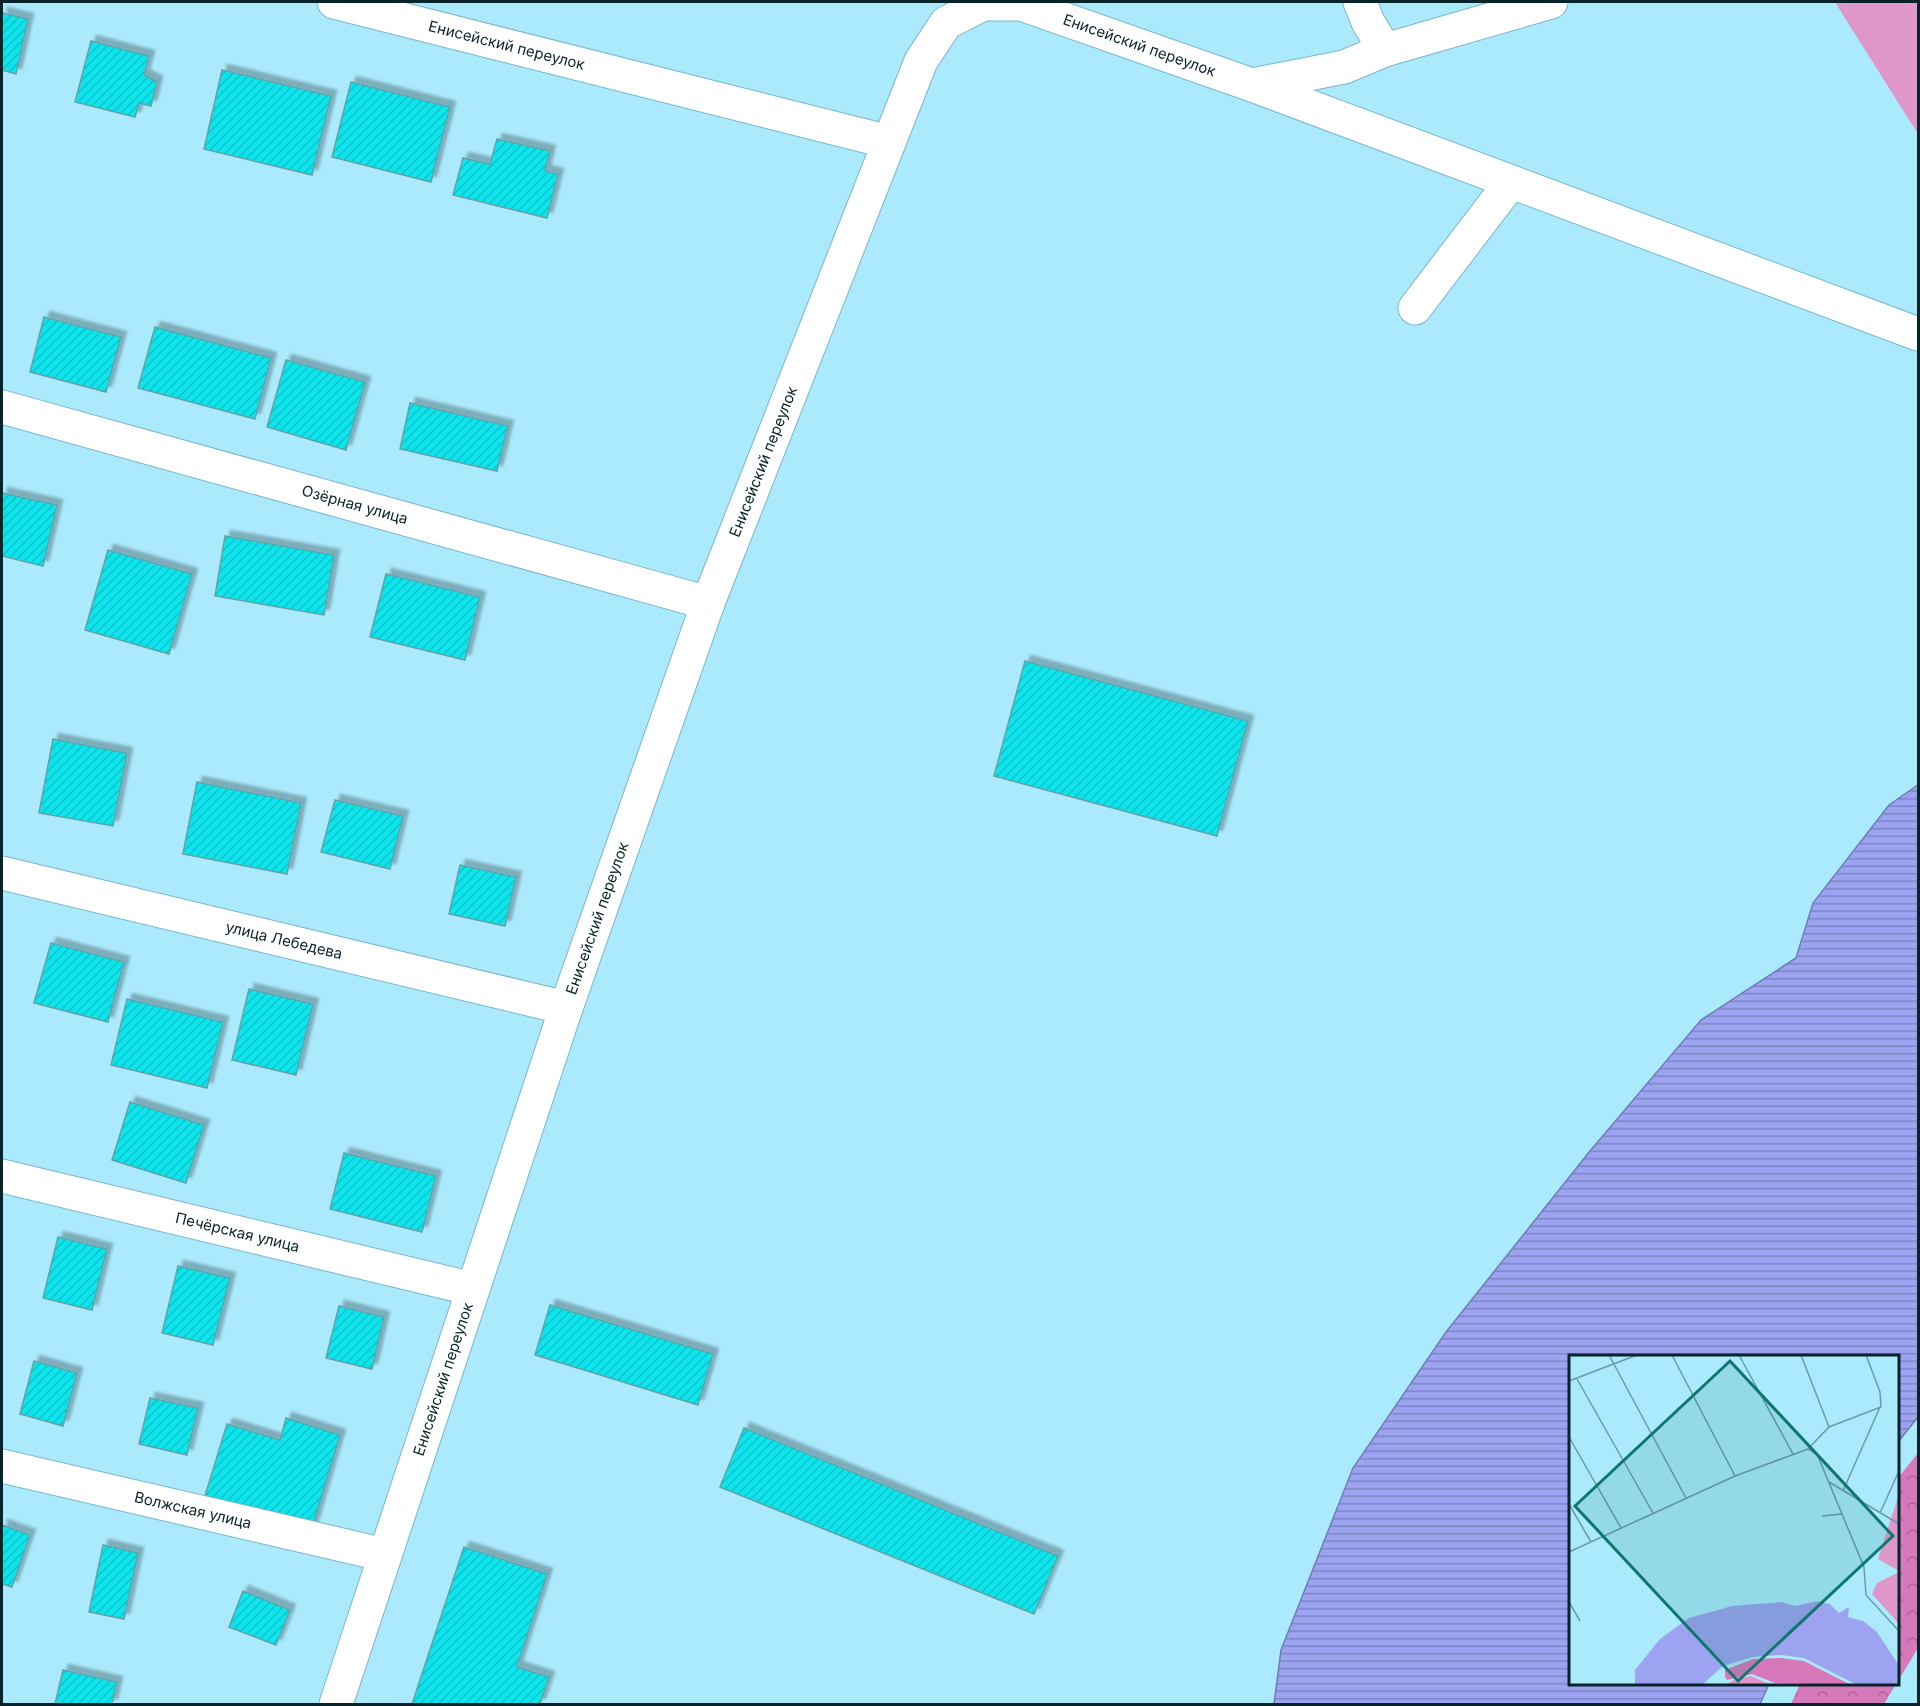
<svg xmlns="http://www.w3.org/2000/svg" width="1920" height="1706" font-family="Inter,sans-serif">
	<defs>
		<pattern id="forest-crowns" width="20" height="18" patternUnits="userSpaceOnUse" patternTransform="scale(1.5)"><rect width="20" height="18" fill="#d679bb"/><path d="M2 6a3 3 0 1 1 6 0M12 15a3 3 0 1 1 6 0" fill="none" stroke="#ac6398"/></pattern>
		<pattern id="water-rules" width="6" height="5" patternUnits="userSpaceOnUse" patternTransform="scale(1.5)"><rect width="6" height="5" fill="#9ca4f1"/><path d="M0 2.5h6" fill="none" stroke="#7d85c3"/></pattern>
		<pattern id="building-hatch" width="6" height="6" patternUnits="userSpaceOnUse" patternTransform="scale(1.5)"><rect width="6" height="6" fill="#10e4ec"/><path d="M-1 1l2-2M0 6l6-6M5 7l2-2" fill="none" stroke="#0ec3cb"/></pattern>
		<filter id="shadow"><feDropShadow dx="5.5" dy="-5.5" stdDeviation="1.5" flood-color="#0004"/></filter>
	</defs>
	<rect width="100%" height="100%" fill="#abeafd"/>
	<path fill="url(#forest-crowns)" d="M 1918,1453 L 1918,1648 L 1898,1681 L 1898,1478 Z
		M 1800,1684 L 1896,1684 L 1884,1704 L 1791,1704 Z"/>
	<path fill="#df97c9" d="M 1835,2 L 1918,2 L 1918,134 L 1843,15 Z"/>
	<path fill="url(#water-rules)" stroke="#707db5" stroke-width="1.5" d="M 1918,785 L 1918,1417 L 1898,1442 L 1898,1356 L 1570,1356 L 1570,1684 L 1769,1684 L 1760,1704 L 1274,1704 L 1281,1650 L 1353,1468 L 1446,1332 L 1590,1151 L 1701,1020 L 1796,958 L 1813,903 L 1889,805 Z"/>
	<path fill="url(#building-hatch)" stroke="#61a3a6" stroke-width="1.5" filter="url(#shadow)" d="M 2,13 L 28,19 L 16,74 L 2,70 Z
		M 91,41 L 149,56 L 144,75 L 157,82 L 151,106 L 139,103 L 135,117 L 75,102 Z
		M 222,70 L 331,96 L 312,175 L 204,149 Z
		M 351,82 L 450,107 L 431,182 L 332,157 Z
		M 497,139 L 550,151 L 545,171 L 558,174 L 547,218 L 453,195 L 463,158 L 490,164 Z
		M 44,317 L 121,337 L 106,392 L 30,372 Z
		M 155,327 L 271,358 L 255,419 L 138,388 Z
		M 286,360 L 365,382 L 346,450 L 267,427 Z
		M 410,403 L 508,426 L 497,471 L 400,449 Z
		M 2,493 L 57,505 L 43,566 L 2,556 Z
		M 225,536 L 334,555 L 324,615 L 215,596 Z
		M 108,550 L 192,574 L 169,654 L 85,630 Z
		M 386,574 L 480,597 L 465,660 L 370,637 Z
		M 1025,661 L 1248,721 L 1217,836 L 994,776 Z
		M 53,739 L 127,753 L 113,826 L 39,813 Z
		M 197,782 L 301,803 L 287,874 L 183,854 Z
		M 335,800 L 403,816 L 390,869 L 321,852 Z
		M 460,865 L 516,877 L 505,926 L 449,914 Z
		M 51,943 L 124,962 L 108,1022 L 34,1003 Z
		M 249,989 L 313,1004 L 296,1075 L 232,1060 Z
		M 127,999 L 223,1022 L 207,1088 L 111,1065 Z
		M 130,1102 L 204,1125 L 186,1183 L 112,1160 Z
		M 344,1153 L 436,1176 L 422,1232 L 330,1209 Z
		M 58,1237 L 107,1249 L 92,1310 L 43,1298 Z
		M 178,1266 L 230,1278 L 213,1345 L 162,1333 Z
		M 550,1305 L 713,1354 L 698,1405 L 535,1355 Z
		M 339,1306 L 384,1317 L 372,1369 L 326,1358 Z
		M 34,1361 L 77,1373 L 63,1426 L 20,1414 Z
		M 150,1398 L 198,1408 L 187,1455 L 139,1444 Z
		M 286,1418 L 340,1435 L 311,1532 L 204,1499 L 227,1424 L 280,1440 Z
		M 744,1428 L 1058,1556 L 1034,1614 L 720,1487 Z
		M 2,1525 L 30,1535 L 12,1587 L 2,1584 Z
		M 103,1545 L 138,1553 L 124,1619 L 89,1612 Z
		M 464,1547 L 547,1574 L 517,1667 L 549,1677 L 540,1704 L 412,1704 Z
		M 243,1591 L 290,1610 L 276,1645 L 229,1627 Z
		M 63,1670 L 117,1682 L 112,1704 L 55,1704 Z"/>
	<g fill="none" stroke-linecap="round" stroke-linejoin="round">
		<g stroke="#7ab6c9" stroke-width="35">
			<g id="minor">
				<path id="s1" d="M 334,2 L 889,142"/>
				<path d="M 1360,2 L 1368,22 L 1385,50"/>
				<path d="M 1252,85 L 1344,67 L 1385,50 L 1551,2"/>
				<path d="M 1415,308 L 1511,182"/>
				<path id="s2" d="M 2,407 L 708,603"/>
				<path id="s3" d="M 2,873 L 566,1008"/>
				<path id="s4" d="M 2,1176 L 473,1289"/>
				<path id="s5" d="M 2,1466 L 385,1555"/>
				<path id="s6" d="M 336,1704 L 566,1008 L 708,603 L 921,61 L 946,23 L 983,4 L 1021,4 L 1252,85 L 1918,334"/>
			</g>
		</g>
		<use href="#minor" stroke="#fff" stroke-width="33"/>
	</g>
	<g text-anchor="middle" stroke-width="5" stroke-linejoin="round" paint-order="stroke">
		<g font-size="15" fill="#09232a" stroke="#cef3fe">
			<text dy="5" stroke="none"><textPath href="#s1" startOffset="178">Енисейский переулок</textPath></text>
			<text dy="5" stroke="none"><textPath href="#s6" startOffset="1995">Енисейский переулок</textPath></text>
			<text dy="5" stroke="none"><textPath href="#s6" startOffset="1314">Енисейский переулок</textPath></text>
			<text dy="5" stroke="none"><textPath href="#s2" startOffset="366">Озёрная улица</textPath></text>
			<text dy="5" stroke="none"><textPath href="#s6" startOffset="828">Енисейский переулок</textPath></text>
			<text dy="5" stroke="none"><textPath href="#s3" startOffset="290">улица Лебедева</textPath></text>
			<text dy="5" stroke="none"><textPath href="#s4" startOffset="242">Печёрская улица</textPath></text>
			<text dy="5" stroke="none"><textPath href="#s6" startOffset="342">Енисейский переулок</textPath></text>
			<text dy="5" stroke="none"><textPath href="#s5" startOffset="196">Волжская улица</textPath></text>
		</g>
	</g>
	<g transform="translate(1569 1355)">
		<rect width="330" height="330" fill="#abeafd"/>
		<path d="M 212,303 L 235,306 L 282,330 L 206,328 L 183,319 L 158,325 L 156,322 L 156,315 L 184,304 Z" fill="#d679bb"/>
		<path d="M 330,139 L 330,216 L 309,204 ZM 330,217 L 330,269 L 303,239 L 308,228 ZM 182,321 L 202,330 L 156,330 L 167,324 Z" fill="#df97c9"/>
		<path d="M 248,246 L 261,249 L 270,258 L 280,252 L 279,262 L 294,266 L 308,277 L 329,309 L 330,330 L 288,330 L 235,303 L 212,300 L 184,302 L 154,311 L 133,330 L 66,330 L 66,315 L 91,284 L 120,263 L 163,251 L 213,247 L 226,251 Z" fill="#9ca4f1"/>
		<path fill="none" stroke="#6a9aa9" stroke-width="1.5" d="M 40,0 L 117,143M 103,0 L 166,121M 170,0 L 224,99M 232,0 L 260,72M 8,24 L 84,158M 0,26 L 68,0M 0,82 L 52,173M 239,94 L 260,72 L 312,52 L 311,37 L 297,0M 260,127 L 330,169M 274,136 L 311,52M 0,149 L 22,187M 311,158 L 330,116M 253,161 L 273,159M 0,197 L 166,121 L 239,94 L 248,99 L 295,212 L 297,240 L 330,276M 0,247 L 11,266"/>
		<path fill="#0f766e" fill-opacity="0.15" stroke="#0f766e" stroke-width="3" d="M 161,6 L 324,181 L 169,326 L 6,151 Z"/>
		<rect width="330" height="330" fill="none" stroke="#09232a" stroke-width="3"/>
	</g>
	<rect width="1920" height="1706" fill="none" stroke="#09232a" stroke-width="6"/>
</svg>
